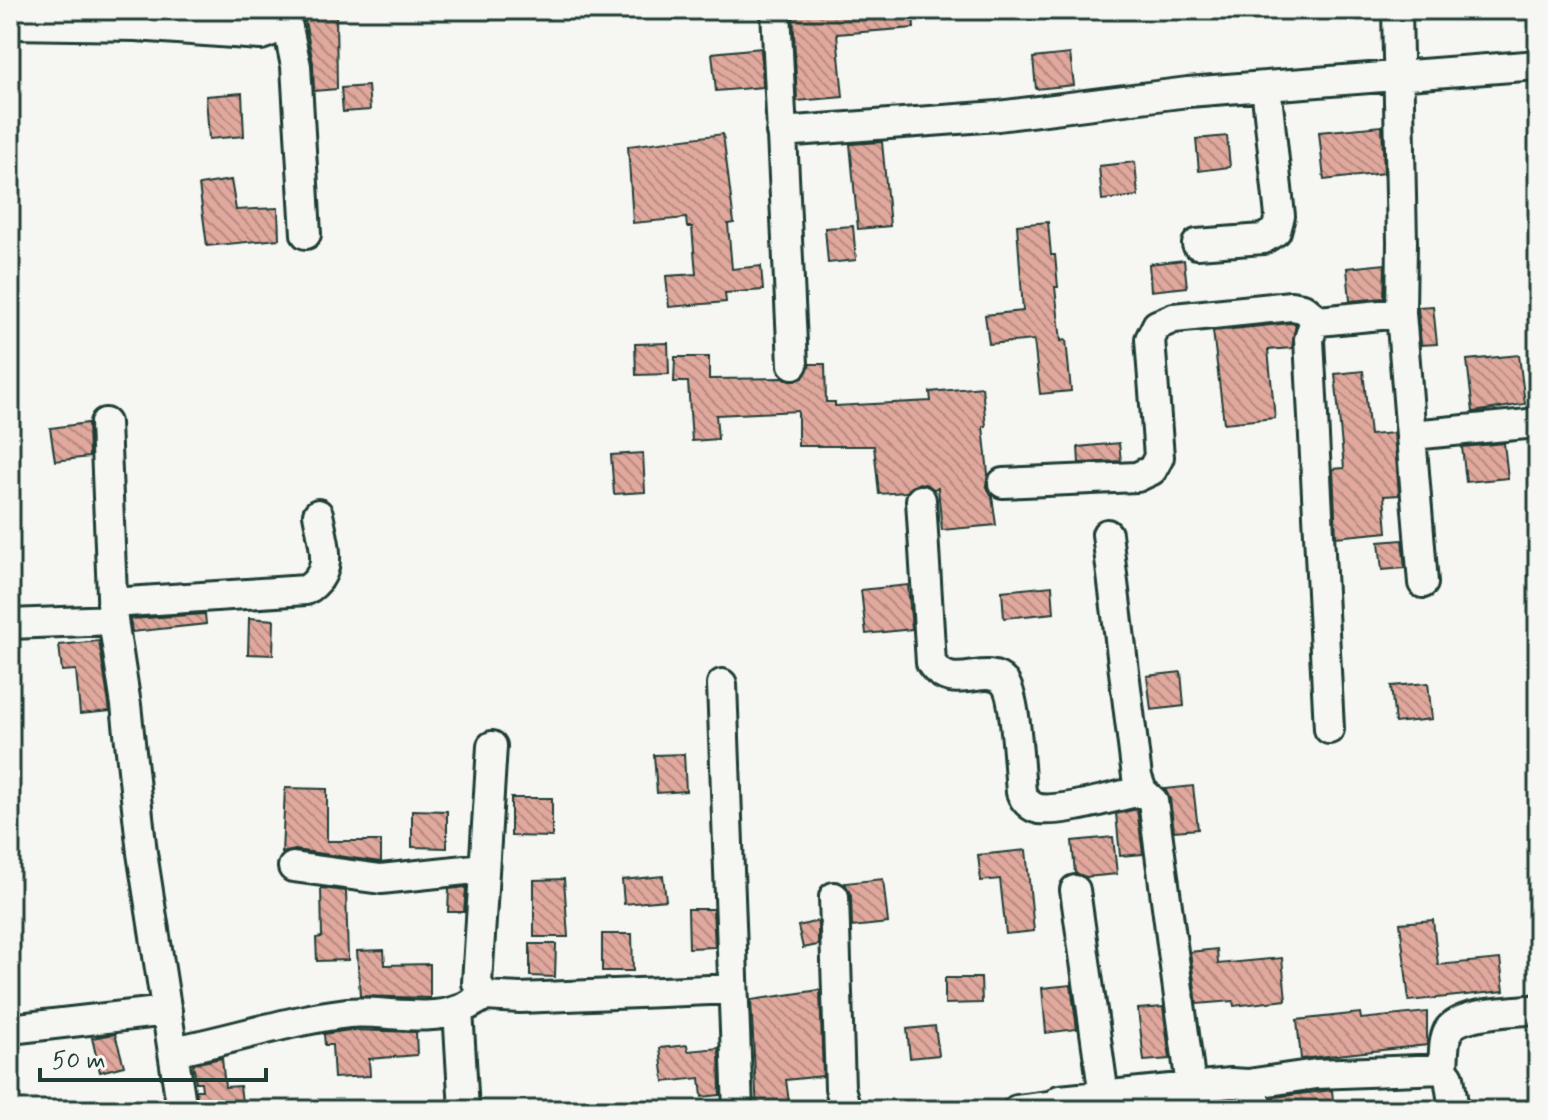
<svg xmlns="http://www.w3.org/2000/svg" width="1548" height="1120" font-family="Mynerve,sans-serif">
	<defs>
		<pattern id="building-back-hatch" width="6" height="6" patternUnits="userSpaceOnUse" patternTransform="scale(2)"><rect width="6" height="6" fill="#e1a89d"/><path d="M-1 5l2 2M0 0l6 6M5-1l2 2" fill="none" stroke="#b68a81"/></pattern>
	</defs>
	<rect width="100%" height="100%" fill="#f6f6f2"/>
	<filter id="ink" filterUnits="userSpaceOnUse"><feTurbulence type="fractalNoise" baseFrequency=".0125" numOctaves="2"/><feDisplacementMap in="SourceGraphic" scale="16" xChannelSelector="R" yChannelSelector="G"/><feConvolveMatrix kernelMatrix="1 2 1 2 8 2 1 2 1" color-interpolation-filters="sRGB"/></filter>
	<g filter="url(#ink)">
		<path fill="url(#building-back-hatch)" stroke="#1f3d34" stroke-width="2" d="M 303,10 L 336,10 L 337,89 L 314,91 L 313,63 Z
			M 793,10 L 913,10 L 914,28 L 837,34 L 843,97 L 797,101 Z
			M 761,48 L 763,87 L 716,91 L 712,53 Z
			M 1070,54 L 1074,85 L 1036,89 L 1033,58 Z
			M 368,86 L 370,110 L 343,112 L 341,88 Z
			M 242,93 L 244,136 L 209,139 L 206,96 Z
			M 1382,126 L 1384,173 L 1324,180 L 1319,132 Z
			M 723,134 L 734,223 L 728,224 L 732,269 L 761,266 L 763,290 L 725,293 L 726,302 L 669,307 L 666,276 L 696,274 L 692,227 L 687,227 L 686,218 L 633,223 L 628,146 Z
			M 1227,136 L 1230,167 L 1199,171 L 1196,139 Z
			M 882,142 L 890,226 L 858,229 L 850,144 Z
			M 1135,162 L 1138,196 L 1102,200 L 1099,166 Z
			M 231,180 L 236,210 L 278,208 L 279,239 L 207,246 L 199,185 Z
			M 1048,222 L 1051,255 L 1055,255 L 1058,287 L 1055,287 L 1061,341 L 1066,340 L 1071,391 L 1040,394 L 1034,340 L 989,344 L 985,315 L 1023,311 L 1017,225 Z
			M 853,226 L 856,260 L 828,263 L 825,228 Z
			M 1184,260 L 1187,287 L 1151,291 L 1149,264 Z
			M 1385,264 L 1384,298 L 1350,301 L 1347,268 Z
			M 1433,306 L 1437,344 L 1421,345 L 1418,307 Z
			M 1290,323 L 1296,324 L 1292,348 L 1268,350 L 1275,418 L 1224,423 L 1213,331 Z
			M 668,343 L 669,374 L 636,375 L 635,344 Z
			M 1519,355 L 1525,404 L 1473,412 L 1467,360 Z
			M 675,357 L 709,357 L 709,379 L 783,378 L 795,381 L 803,378 L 810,364 L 825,364 L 826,402 L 835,402 L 835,406 L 931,401 L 930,392 L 982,387 L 986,426 L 983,426 L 988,474 L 986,485 L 992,496 L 996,525 L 942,530 L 938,488 L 933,489 L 928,485 L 919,483 L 906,492 L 879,494 L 874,446 L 798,446 L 798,411 L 716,415 L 718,439 L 692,441 L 688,382 L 674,382 Z
			M 1363,371 L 1370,435 L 1394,433 L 1399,495 L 1384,496 L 1387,532 L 1336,537 L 1333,469 L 1344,468 L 1335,374 Z
			M 88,423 L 89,457 L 55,461 L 50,428 Z
			M 1119,443 L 1121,461 L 1079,463 L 1078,447 Z
			M 1504,443 L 1508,478 L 1466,482 L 1462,447 Z
			M 643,453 L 645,492 L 614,494 L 611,455 Z
			M 1402,540 L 1405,568 L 1382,570 L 1379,542 Z
			M 908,585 L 912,629 L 866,634 L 861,590 Z
			M 1052,586 L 1054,613 L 1004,618 L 1002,591 Z
			M 205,614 L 206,624 L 132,632 L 130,619 Z
			M 249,618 L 274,620 L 273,655 L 248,654 Z
			M 99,641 L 110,711 L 80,714 L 76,670 L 62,671 L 59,645 Z
			M 1181,672 L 1184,706 L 1151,710 L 1147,676 Z
			M 1428,683 L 1432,719 L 1395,723 L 1391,686 Z
			M 684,754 L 686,791 L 657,793 L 654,755 Z
			M 1193,786 L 1198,829 L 1174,831 L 1170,799 L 1165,789 Z
			M 285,788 L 327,789 L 327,841 L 381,841 L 381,862 L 295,850 L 282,853 Z
			M 511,798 L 552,798 L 552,837 L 511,836 Z
			M 1137,809 L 1143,854 L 1120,856 L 1116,814 Z
			M 412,810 L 447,811 L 447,848 L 412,847 Z
			M 1113,837 L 1117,874 L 1086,877 L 1075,873 L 1072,841 Z
			M 1026,850 L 1034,931 L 1006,934 L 1000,879 L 981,881 L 978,855 Z
			M 663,876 L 666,900 L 624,904 L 622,880 Z
			M 564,879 L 568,937 L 534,937 L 534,880 Z
			M 883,879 L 888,923 L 852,927 L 851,896 L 845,883 Z
			M 466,887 L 464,912 L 448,912 L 449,889 Z
			M 321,888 L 346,891 L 348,960 L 317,961 L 316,938 L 322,937 Z
			M 688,909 L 713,909 L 715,947 L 689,948 Z
			M 1433,920 L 1438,965 L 1500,959 L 1504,991 L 1409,1001 L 1400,923 Z
			M 818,921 L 818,945 L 803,948 L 798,926 Z
			M 602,934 L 632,934 L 633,971 L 602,971 Z
			M 530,944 L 556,944 L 555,977 L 530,976 Z
			M 1217,949 L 1218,964 L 1282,958 L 1286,1000 L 1234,1006 L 1233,1001 L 1197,1004 L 1190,952 Z
			M 384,950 L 385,965 L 430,964 L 430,998 L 360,996 L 357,951 Z
			M 945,978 L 981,978 L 982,1003 L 945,1004 Z
			M 1071,985 L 1077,1029 L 1046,1033 L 1042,988 Z
			M 820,990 L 823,1076 L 786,1080 L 790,1110 L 757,1110 L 751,1000 Z
			M 1163,1007 L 1170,1059 L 1144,1061 L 1138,1009 Z
			M 1427,1012 L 1427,1045 L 1301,1059 L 1297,1020 L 1360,1013 L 1361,1019 Z
			M 935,1026 L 939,1055 L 910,1058 L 907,1029 Z
			M 350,1030 L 416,1032 L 417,1055 L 369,1059 L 370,1076 L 334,1078 L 332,1045 L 325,1045 L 324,1034 Z
			M 115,1034 L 124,1066 L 100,1072 L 92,1038 Z
			M 687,1045 L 688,1051 L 719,1048 L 720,1095 L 702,1097 L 700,1078 L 664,1082 L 660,1048 Z
			M 222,1058 L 225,1087 L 240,1086 L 243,1110 L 199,1110 L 196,1090 L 202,1090 L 201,1082 L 196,1082 L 193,1064 Z
			M 1332,1090 L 1334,1110 L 1277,1110 L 1274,1100 L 1274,1097 Z"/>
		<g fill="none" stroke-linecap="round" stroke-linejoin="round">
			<g stroke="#1f3d34" stroke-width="34">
				<path id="street" d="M 776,10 L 793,364
					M 1397,10 L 1402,242 L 1401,313 L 1423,583
					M 286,18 L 296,66 L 306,234
					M 10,24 L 136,26 L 261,35 C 274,31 285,26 286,10
					M 781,132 L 998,116 L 1188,92 L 1538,65
					M 1197,244 L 1263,239 L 1276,231 L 1280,216 L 1266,86
					M 105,423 L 113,620 L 126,705 L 142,853 L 182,1110
					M 1412,435 L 1538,423
					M 1003,483 L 1137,477 L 1152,470 L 1159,457 L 1150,339 L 1157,325 L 1174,318 L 1291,306 L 1303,308 L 1319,321
					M 921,500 L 931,663 C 952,695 986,662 1004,682 C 1016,694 1019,772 1021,792 C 1024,800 1030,807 1039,809 C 1065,812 1115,796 1142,791
					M 1107,534 L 1137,777 L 1142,791 L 1153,801 L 1191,1087
					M 112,603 L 306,590 C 336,572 323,543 318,514
					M 10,624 L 113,620
					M 722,684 L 738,1110
					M 1329,729 L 1309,339 L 1313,326 L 1319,321 L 1401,313
					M 492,746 L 477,983 L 485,996 L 520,998 L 733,989
					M 293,867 L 381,879 L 484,868
					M 1075,890 L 1104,1096
					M 834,897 L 840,1088 L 846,1110
					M 458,1010 L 464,1110
					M 10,1029 L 167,1011
					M 173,1051 C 232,1040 288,1020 348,1013 C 381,1010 427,1022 458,1010 C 467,1007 476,1000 485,996
					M 1443,1069 C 1444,1058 1443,1041 1448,1031 C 1459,1011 1516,1012 1538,1009
					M 1248,1084 L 1316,1074 L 1443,1069 L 1449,1077 L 1454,1110
					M 1017,1110 L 1056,1105
					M 1056,1110 L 1060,1100 L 1231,1083 L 1248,1084 L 1260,1110"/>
			</g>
			<use href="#street" stroke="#f6f6f2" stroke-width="28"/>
		</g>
	</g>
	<rect width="1548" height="1120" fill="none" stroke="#f6f6f2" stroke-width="40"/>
	<rect x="20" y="20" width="1508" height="1080" fill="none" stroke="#1f3d34" stroke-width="3" filter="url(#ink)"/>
	<path d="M40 1068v12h226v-12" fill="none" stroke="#1f3d34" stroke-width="4"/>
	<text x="52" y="1068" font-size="24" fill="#1f3d34" stroke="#f6f6f2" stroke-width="6" paint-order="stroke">50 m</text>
</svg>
